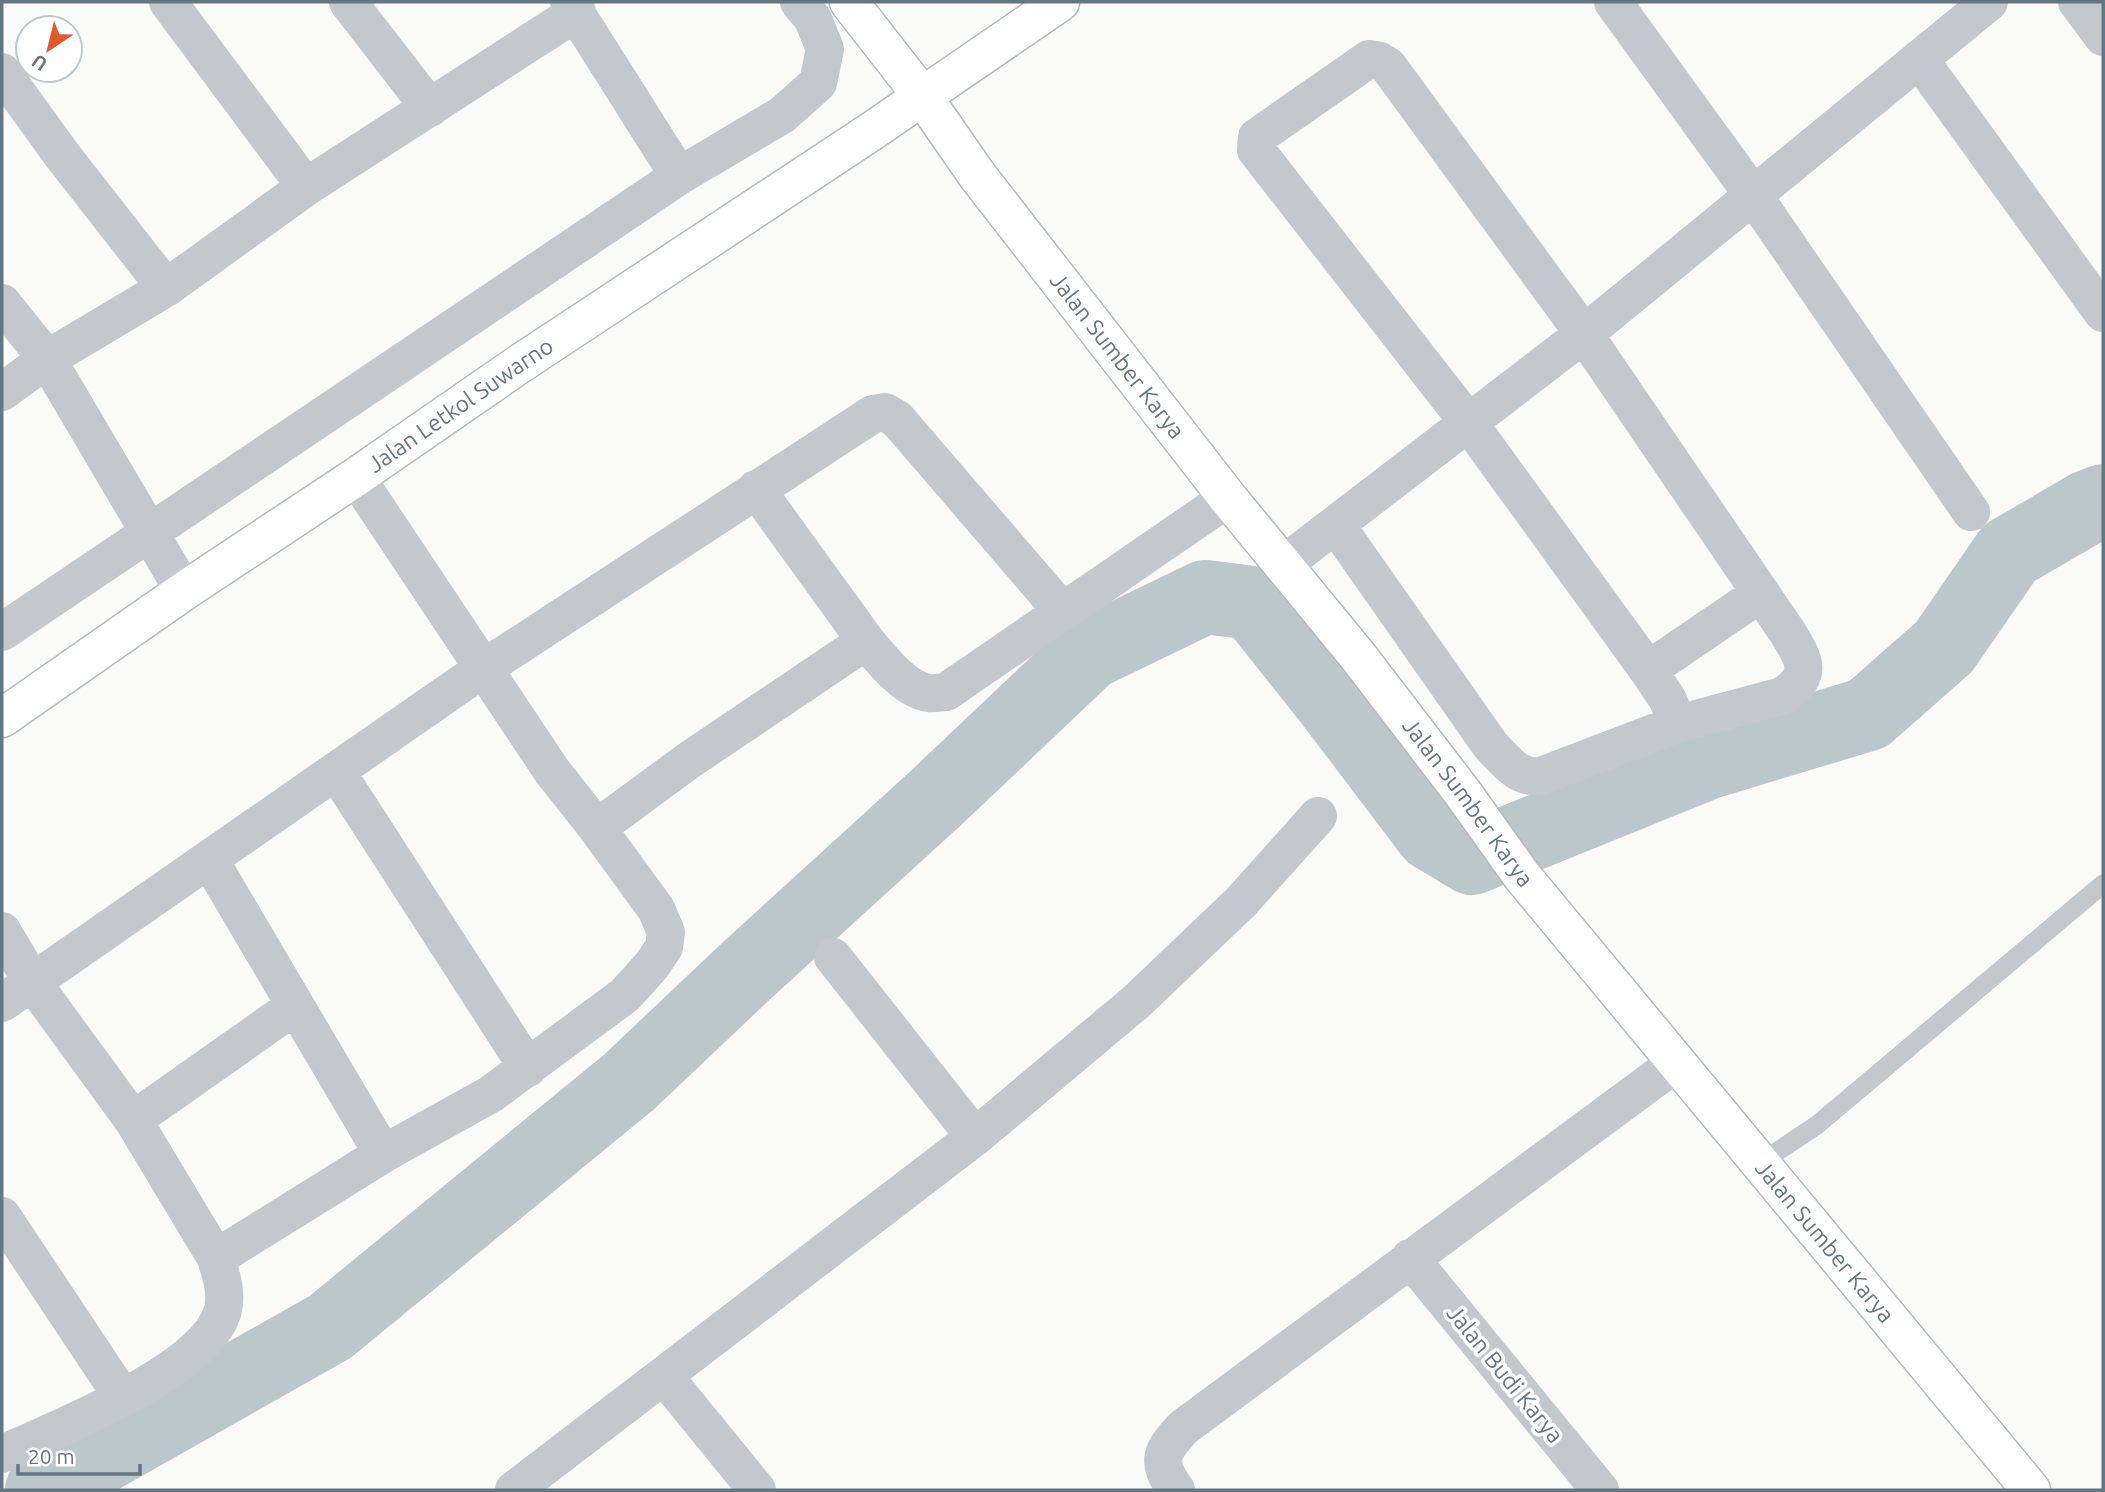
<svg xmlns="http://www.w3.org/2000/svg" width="2105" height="1492" font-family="Ubuntu,sans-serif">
	<rect width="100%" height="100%" fill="#fafaf8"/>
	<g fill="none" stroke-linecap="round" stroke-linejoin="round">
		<path stroke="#bbc7cb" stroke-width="74" d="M 42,1490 L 330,1327 L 629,1082 L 743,974 L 937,797 L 1089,653 L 1205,597 L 1253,603 L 1331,701 L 1432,834 L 1472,858 L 1709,762 L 1868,714 L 1944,647 L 2009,553 L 2088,507 L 2103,501"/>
		<g stroke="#b3babf" stroke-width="41">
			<g id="secondary">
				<path id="s1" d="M 849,2 L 923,97 L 977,175 L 1228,498 L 1357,655 L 1462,792 L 1522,876 L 2031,1490"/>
				<path id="s2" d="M 2,718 L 184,591 L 356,477 L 518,365 L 872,131 L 1060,2"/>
			</g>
		</g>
		<path stroke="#c3c8cc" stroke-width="19" d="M 1760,1163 L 1817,1125 L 2103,884"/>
		<path stroke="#c3c8cc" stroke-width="38" d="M 168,2 L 306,187
			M 348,2 L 430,108
			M 569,2 L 679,176
			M 1613,2 L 1753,195 L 1971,512
			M 2077,2 L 2103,37
			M 1919,59 L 2103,313
			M 2,72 L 62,155 L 166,288
			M 2,303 L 47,359 L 184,591
			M 2,392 L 47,359 L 166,288 L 306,187 L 577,12
			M 356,477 L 552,771 L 597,828 L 688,761 L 866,641 C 881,659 905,690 929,693 C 934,694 941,692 946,692 L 1228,498
			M 756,489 L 866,641
			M 1336,525 L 1491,746 C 1506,761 1518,779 1541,776 L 1677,724 L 1668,700 L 1648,670 L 1468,422 L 1256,150 L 1257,137 L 1369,59 L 1380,61 L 1388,66 L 1584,334 L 1788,633 C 1804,660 1815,675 1782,696 L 1677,724
			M 1284,564 L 1584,334 L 1989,2
			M 2,632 L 679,176 L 782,115 L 818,83 L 825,49 L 813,19 L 799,2
			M 1648,670 L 1761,593
			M 336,771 L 528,1068
			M 209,859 L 383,1154
			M 2,931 L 33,983 L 133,1120 L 216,1258 C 221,1275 227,1292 223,1310 C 207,1371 57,1429 2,1454
			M 833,957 L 975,1137
			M 2,1003 L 484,668 L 873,414 L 885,412 L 897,419 L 1063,612
			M 133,1120 L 295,1006
			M 2,1216 L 123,1398
			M 216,1258 L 383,1154 L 491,1094 L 625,995 L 652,965 L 664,947 L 666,932 L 656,909 L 597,828
			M 1410,1258 L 1600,1490
			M 664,1376 L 757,1490
			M 514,1490 L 975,1137 L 1136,1002 L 1241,902 L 1318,816
			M 1176,1490 C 1155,1461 1161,1451 1184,1427 L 1676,1063"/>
		<use href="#secondary" stroke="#fff" stroke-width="38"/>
	</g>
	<g text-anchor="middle" stroke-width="7" stroke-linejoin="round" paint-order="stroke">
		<g font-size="23" fill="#657683" stroke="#fff">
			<text dy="8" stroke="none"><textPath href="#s1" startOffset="444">Jalan Sumber Karya</textPath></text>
			<text dy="8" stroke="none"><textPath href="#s2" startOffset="555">Jalan Letkol Suwarno</textPath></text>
			<text dy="8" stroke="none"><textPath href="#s1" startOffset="1012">Jalan Sumber Karya</textPath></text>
			<text dy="8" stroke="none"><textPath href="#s1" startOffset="1578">Jalan Sumber Karya</textPath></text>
			<text transform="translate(1505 1374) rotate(51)" y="8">Jalan Budi Karya</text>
		</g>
	</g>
	<rect width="2105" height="1492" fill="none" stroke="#657683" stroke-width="7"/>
	<g transform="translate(49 49) rotate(215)"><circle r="33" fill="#ffffff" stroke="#c1c8cd" stroke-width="2"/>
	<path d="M0-5L12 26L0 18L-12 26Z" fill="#e4572e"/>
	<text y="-10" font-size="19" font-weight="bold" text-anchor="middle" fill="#657683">U</text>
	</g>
	<path d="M18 1464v10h122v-10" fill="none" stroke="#657683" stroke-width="3.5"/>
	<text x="28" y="1464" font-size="21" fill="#657683" stroke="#ffffff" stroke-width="5" paint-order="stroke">20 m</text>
</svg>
